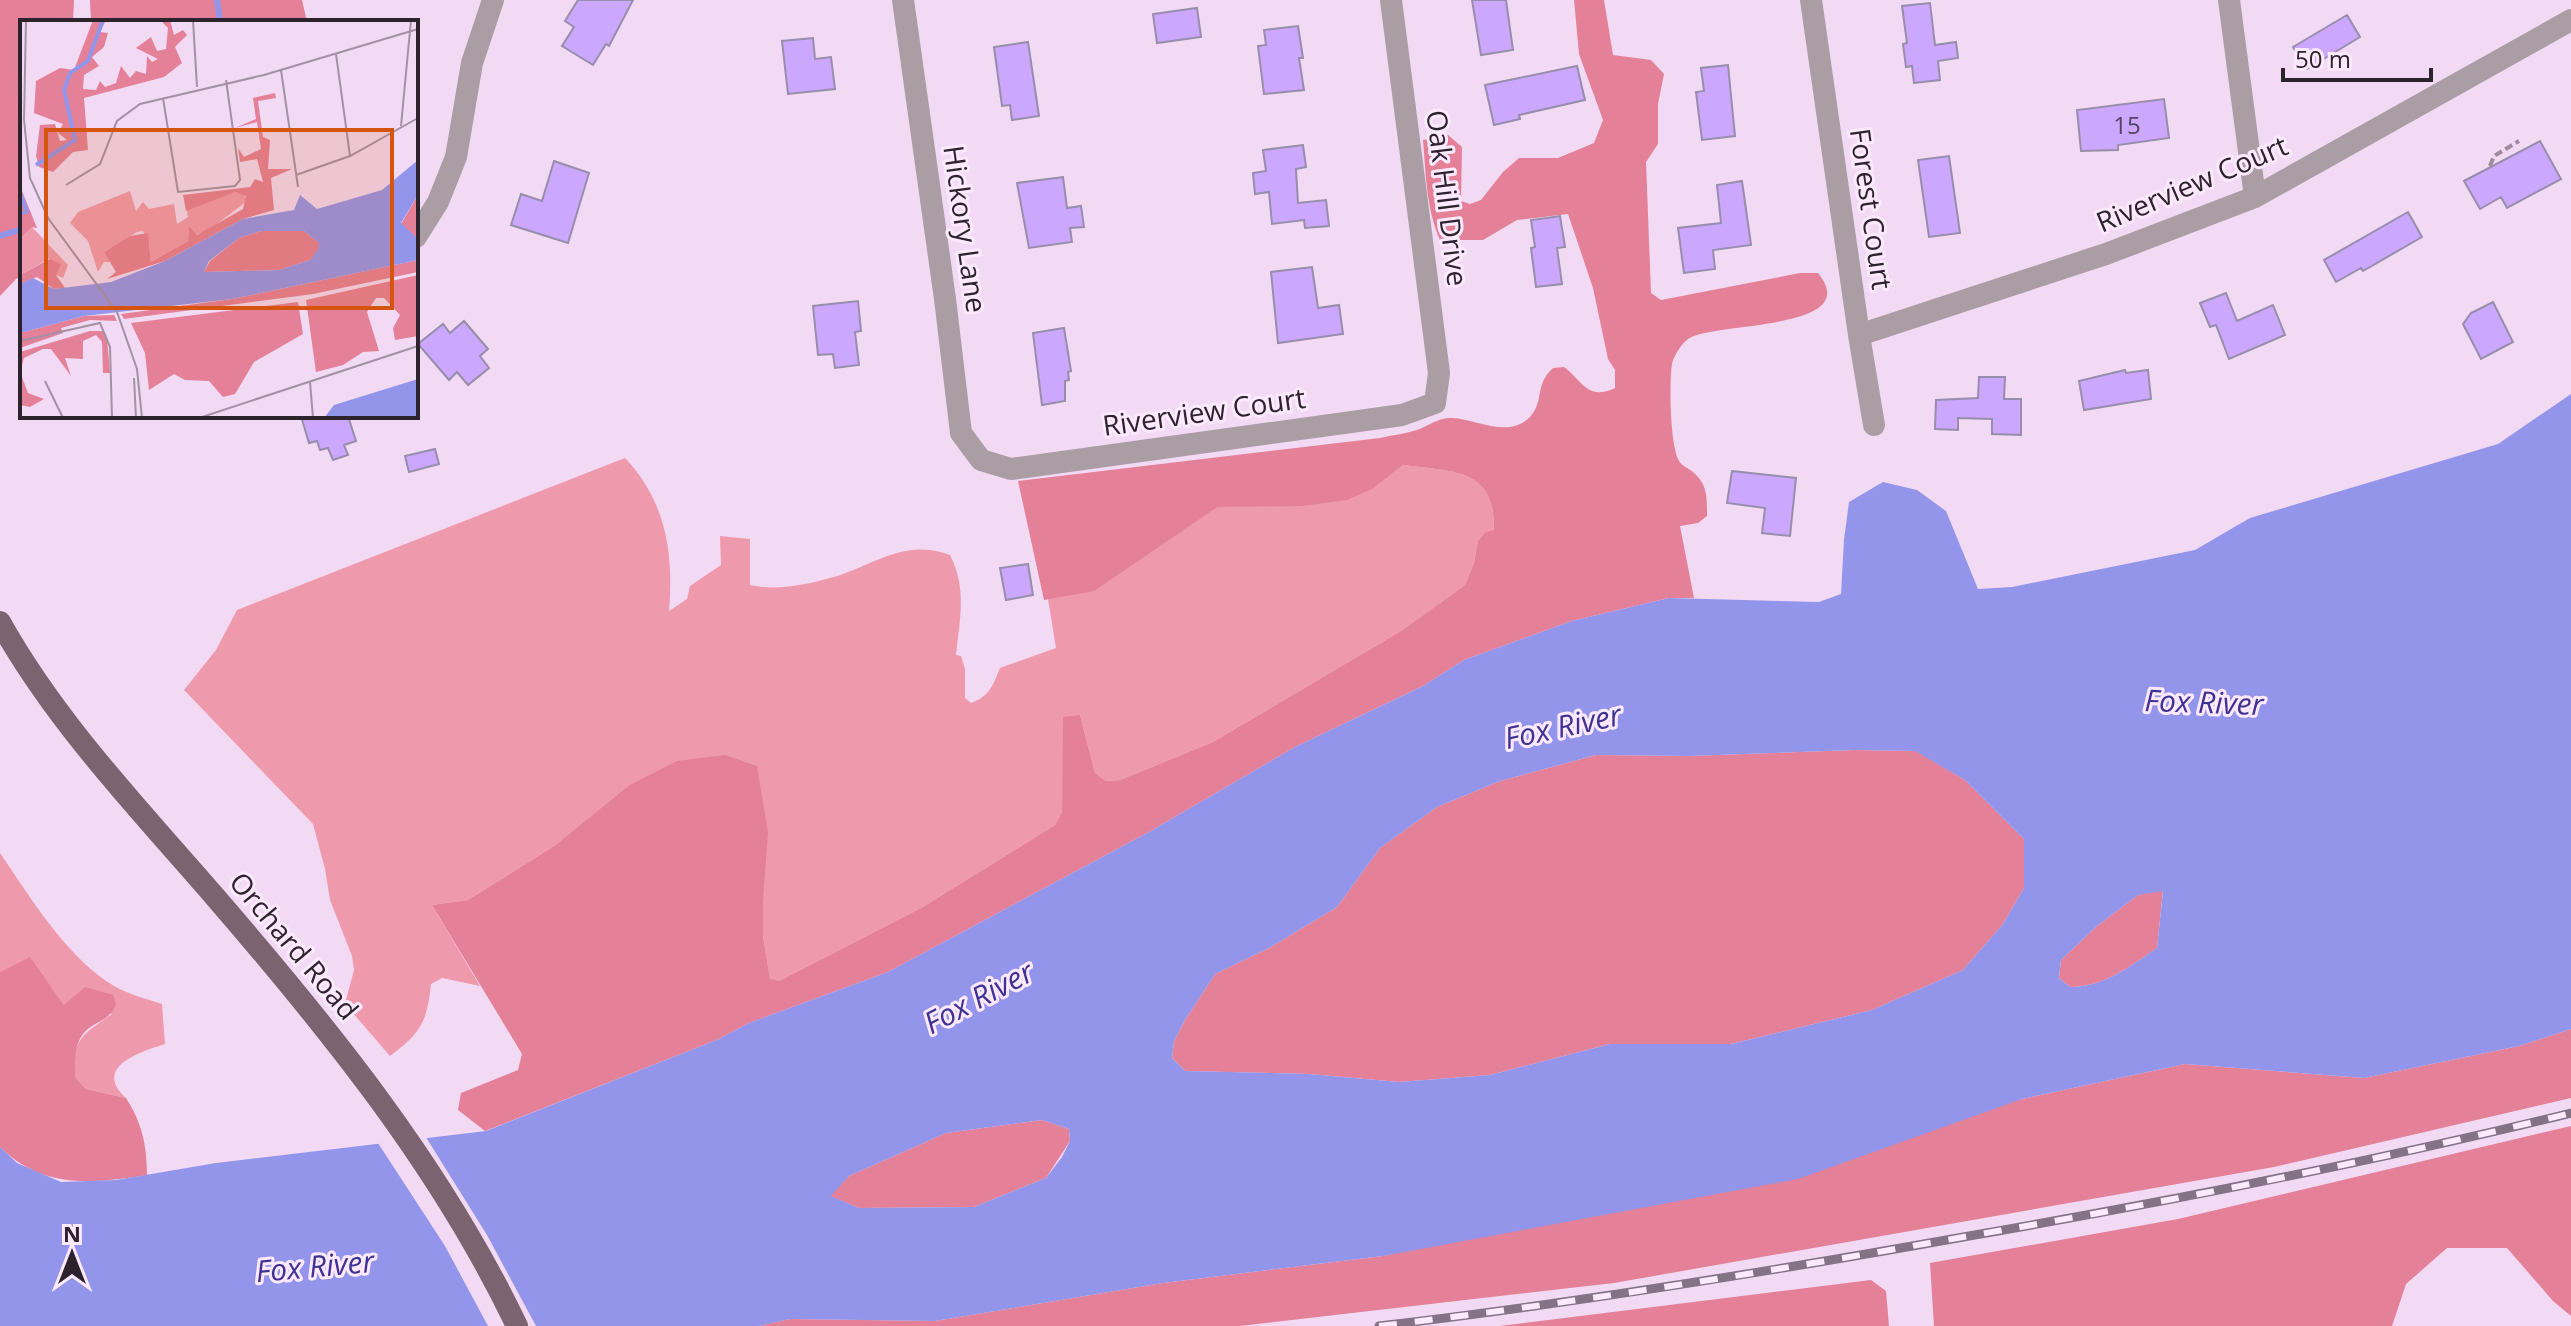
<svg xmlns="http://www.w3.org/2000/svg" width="2571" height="1326" font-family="'Open Sans',sans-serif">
	<rect width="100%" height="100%" fill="#f2daf4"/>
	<path fill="#ef9aac" d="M 625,458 C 666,501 674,554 669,611 L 687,599 L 690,586 L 721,565 L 720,536 L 750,539 L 750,585 C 774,591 806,585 830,578 C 872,567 903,537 950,555 C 967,588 960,618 956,655 L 961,656 L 965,669 L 965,698 L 971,703 C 990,696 993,685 1000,668 L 1056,648 L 1048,599 L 1094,590 L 1218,507 L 1254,505 L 1374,488 L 1403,465 C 1454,472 1495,467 1494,531 L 1478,541 L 1474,563 L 1465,585 L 1401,631 L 1213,742 L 1120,780 L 1106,781 L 1095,773 L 1080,715 L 1063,781 L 1062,812 L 1055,825 L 921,908 L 779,981 L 770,980 L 763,936 L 763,901 L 628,786 L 554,846 L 468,900 L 432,905 L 480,986 L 442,978 L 431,984 C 427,1022 421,1033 390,1056 L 345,1004 L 354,970 L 352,956 L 330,900 L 325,869 L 313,824 L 184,690 L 216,650 L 237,610 Z
		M 0,853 C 30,897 69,961 116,987 C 130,995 147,999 162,1004 L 165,1044 C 140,1052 92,1067 126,1098 L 86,1089 L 76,1080 C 70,1040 83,1034 112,1014 L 64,1005 L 30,958 L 0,972 Z"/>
	<path fill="#e48097" d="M 0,0 L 74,0 L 73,22 L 22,22 L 22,276 L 16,279 L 0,296 Z
		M 90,0 L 302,0 L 307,22 L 91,22 Z
		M 1574,0 L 1604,0 L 1613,55 L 1651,60 L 1664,74 L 1658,104 L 1658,144 L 1646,162 L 1651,293 L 1661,300 L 1800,273 L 1818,273 C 1866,332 1712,321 1688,339 C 1682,343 1673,357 1672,364 C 1669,383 1670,445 1679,461 C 1682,466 1688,468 1693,472 C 1708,485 1707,498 1707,516 L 1698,523 L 1680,526 L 1694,598 L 1669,598 L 1572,621 L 1464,660 L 1423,686 L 1295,747 L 1149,832 L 888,972 L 749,1023 L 719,1039 L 485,1131 L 458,1110 L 461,1093 L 518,1070 L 522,1054 L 432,905 L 468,900 L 554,846 L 628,786 L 677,761 L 725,755 L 757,766 L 768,832 L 763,901 L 763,936 L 770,979 L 779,981 L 921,908 L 1055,825 L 1062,812 L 1063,717 L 1080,715 L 1095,773 L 1106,781 L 1120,780 L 1213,742 L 1401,631 L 1465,585 L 1474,563 L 1478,541 L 1486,532 L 1494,530 C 1495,467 1453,472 1403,465 L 1374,488 L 1347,500 L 1302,506 L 1218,507 L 1094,591 L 1044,600 L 1018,481 L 1380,438 C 1392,435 1405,434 1417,430 C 1428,426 1440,417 1452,418 C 1477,419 1508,439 1530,417 C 1545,400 1534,385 1553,368 L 1564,367 C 1583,381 1587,401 1615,388 L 1615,370 L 1608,359 L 1593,288 L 1568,214 L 1517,220 L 1483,240 L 1440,240 C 1426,208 1426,174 1423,140 L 1448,135 L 1462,147 L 1461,201 L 1470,204 L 1481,200 L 1503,172 L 1519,158 L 1558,158 L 1594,143 L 1603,120 L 1579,54 Z
		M 1855,750 L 1916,751 L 1965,780 L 2024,839 L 2024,888 L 2003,924 L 1963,970 L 1872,1010 L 1731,1044 L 1610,1044 L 1490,1075 L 1399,1082 L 1309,1074 L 1185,1071 L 1172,1058 L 1174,1041 L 1185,1020 L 1215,974 L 1269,948 L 1337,907 L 1380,848 L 1437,807 L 1500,781 L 1596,755 L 1689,756 Z
		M 2163,890 L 2157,948 C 2129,967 2104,987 2070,987 L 2059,978 L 2061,960 L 2097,926 L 2138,895 Z
		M 30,957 L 64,1005 L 85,987 L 113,995 L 116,1004 C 109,1023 94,1020 83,1034 C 74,1045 74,1067 76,1079 L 86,1089 L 126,1098 C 142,1123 147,1145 147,1175 C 91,1184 43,1189 0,1147 L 0,972 Z
		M 2571,1029 L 2571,1098 L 2274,1167 L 1614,1283 L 1240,1326 L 759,1326 L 790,1319 L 935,1321 L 1163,1283 L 1383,1256 L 2022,1099 L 2185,1064 L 2364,1078 L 2519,1046 Z
		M 1042,1120 L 1069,1129 L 1070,1141 L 1046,1178 L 974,1207 L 859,1208 L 830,1196 L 849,1176 L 946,1133 Z
		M 2571,1126 L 2571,1316 L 2553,1301 L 2507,1248 L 2447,1248 L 2406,1284 L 2392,1326 L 1934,1326 L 1930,1263 L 2178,1219 Z
		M 1871,1280 L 1886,1291 L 1889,1326 L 1500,1326 Z"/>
	<path fill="#9395eb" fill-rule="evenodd" d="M 2571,394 L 2571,1029 L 2519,1046 L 2364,1078 L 2185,1064 L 2022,1099 L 1798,1179 L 1383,1256 L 1163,1283 L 935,1321 L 790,1319 L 759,1326 L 0,1326 L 0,1147 L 17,1163 L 61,1182 L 116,1180 L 216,1163 L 486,1131 L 719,1039 L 749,1023 L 888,972 L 1149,832 L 1295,747 L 1423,686 L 1464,660 L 1572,621 L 1669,598 L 1819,602 L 1841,594 L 1844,540 L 1849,502 L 1883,482 L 1917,490 L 1946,511 L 1978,589 L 2012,587 L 2195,550 L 2250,518 L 2498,444 ZM 1855,750 L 1915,751 L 1965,780 L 2024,839 L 2024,888 L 2003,924 L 1963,970 L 1872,1010 L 1731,1044 L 1610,1044 L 1490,1075 L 1399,1082 L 1309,1074 L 1185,1071 L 1172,1058 L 1174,1041 L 1185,1020 L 1215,974 L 1269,948 L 1337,907 L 1380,848 L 1437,807 L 1500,781 L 1596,755 L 1689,756 ZM 2163,891 L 2157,948 C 2129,967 2104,987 2070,987 L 2059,978 L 2061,960 L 2097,926 L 2138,895 ZM 1042,1120 L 1069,1129 L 1070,1141 L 1062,1157 L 1046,1178 L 974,1207 L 859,1208 L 831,1196 L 849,1176 L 946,1133 Z"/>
	<path fill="#f2daf4" d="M 424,1134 L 487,1235 L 536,1326 L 488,1326 L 445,1246 L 376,1140 Z"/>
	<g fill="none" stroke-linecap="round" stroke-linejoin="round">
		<path stroke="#9395eb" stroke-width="6" d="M 217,0 L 220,22
			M 0,236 L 22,229"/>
	</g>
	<path fill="#cba7fe" stroke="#988daa" stroke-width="2" d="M 578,0 L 633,0 L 609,46 L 606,44 L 593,65 L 562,46 L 574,27 L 565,21 Z
		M 1472,0 L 1506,0 L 1513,50 L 1481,55 Z
		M 1930,3 L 1935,45 L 1956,42 L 1958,58 L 1938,61 L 1940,80 L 1914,83 L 1912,66 L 1906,67 L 1903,44 L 1907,43 L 1902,6 Z
		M 1197,8 L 1201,37 L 1157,43 L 1153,14 Z
		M 2347,15 L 2360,37 L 2307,69 L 2293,47 Z
		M 1298,26 L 1303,58 L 1299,58 L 1304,90 L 1264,94 L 1258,46 L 1266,45 L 1264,30 Z
		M 813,38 L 815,59 L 831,57 L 835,89 L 788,94 L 782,41 Z
		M 1028,42 L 1039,116 L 1012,120 L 1010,105 L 1002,106 L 994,47 Z
		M 1728,65 L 1735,136 L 1702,140 L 1696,92 L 1704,91 L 1701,68 Z
		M 1577,66 L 1585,100 L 1519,115 L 1520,119 L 1494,125 L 1485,85 Z
		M 2164,99 L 2169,138 L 2118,145 L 2118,150 L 2081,151 L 2077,110 Z
		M 2540,141 L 2561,179 L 2507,208 L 2501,197 L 2480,209 L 2464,181 Z
		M 1303,145 L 1306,167 L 1296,169 L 1298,203 L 1326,200 L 1329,226 L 1305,228 L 1304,220 L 1272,224 L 1269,192 L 1255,194 L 1253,173 L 1266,171 L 1263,150 Z
		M 1949,156 L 1960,233 L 1929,237 L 1918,160 Z
		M 554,161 L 589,173 L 568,243 L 511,225 L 521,194 L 542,201 Z
		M 1063,177 L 1067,208 L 1081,206 L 1084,227 L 1070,228 L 1072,242 L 1029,248 L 1017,183 Z
		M 1742,181 L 1751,245 L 1713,250 L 1715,269 L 1684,273 L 1678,228 L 1721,223 L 1717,185 Z
		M 2408,212 L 2422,237 L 2363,271 L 2361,268 L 2336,282 L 2324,260 Z
		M 1560,216 L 1565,247 L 1557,248 L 1562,284 L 1536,287 L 1531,248 L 1535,247 L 1531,220 Z
		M 1312,267 L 1318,308 L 1339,305 L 1343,334 L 1278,343 L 1271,272 Z
		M 2226,293 L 2237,321 L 2273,305 L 2285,335 L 2229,359 L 2216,325 L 2210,327 L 2200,303 Z
		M 858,301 L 861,331 L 855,332 L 859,365 L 835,368 L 833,354 L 818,355 L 813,306 Z
		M 2493,302 L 2513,342 L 2481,359 L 2463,324 L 2471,313 Z
		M 464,321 L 488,349 L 480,356 L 489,368 L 468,385 L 457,372 L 449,380 L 418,344 L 443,324 L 450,333 Z
		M 1064,328 L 1071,371 L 1068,372 L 1069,380 L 1065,381 L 1065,401 L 1042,405 L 1033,333 Z
		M 2125,370 L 2126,373 L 2148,370 L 2151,399 L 2084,410 L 2079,381 Z
		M 1979,377 L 2005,377 L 2004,399 L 2021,399 L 2021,435 L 1992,434 L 1992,419 L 1958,418 L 1958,430 L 1935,429 L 1936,400 L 1978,398 Z
		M 301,416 L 348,416 L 356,441 L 344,445 L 348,455 L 333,460 L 328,448 L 320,450 L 317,441 L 309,443 Z
		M 435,449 L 439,464 L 409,472 L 405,456 Z
		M 1732,471 L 1796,478 L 1790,536 L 1762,533 L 1765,508 L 1727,503 Z
		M 1028,564 L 1033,595 L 1006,600 L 1000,568 Z"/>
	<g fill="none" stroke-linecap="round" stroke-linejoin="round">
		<path stroke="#9d8b9e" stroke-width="4" stroke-dasharray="8 4" stroke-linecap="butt" d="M 2490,166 L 2494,156 L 2519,141"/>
		<path stroke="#ab9da4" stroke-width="22" d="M 903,0 L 945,299 L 961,433 L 981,460 L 1011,469 L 1402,415 L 1435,403 L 1439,373 L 1391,0
			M 1811,0 L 1859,335 L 1874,425
			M 2229,0 L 2255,197
			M 416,237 L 438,202 L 456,157 L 472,63 L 493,0
			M 1859,335 L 2106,254 L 2255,197 L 2571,20"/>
		<path stroke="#7c6370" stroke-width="22" d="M 0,622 C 57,724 140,810 216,898 C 330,1030 441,1167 517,1326"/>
		<g stroke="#837384" stroke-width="9">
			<path id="rail" d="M 1379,1326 C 1576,1303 1773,1271 1969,1236 C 2171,1201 2372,1162 2571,1113"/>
		</g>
		<use href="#rail" stroke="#fde9fe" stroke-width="6" stroke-dasharray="18" stroke-linecap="butt"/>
	</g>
	<g text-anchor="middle" stroke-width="6" stroke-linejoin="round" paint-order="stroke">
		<g font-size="24" fill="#544461">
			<text x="2127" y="134">15</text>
		</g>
		<g font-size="28" fill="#2c232d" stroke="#fde9fe">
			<text transform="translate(2192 184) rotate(-23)" y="10">Riverview Court</text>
			<text transform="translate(1447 198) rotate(83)" y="10">Oak Hill Drive</text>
			<text transform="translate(1871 209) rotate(82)" y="10">Forest Court</text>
			<text transform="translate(965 229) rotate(82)" y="10">Hickory Lane</text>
			<text transform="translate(1204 412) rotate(-8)" y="10">Riverview Court</text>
			<text transform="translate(294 946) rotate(50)" y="10">Orchard Road</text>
		</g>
		<g font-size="30" font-style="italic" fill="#3e3295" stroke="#fde9fe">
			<text transform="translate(2204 703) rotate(2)" y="10">Fox River</text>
			<text transform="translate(1563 727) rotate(-12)" y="10">Fox River</text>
			<text transform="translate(979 998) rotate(-28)" y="10">Fox River</text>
			<text transform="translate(315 1267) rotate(-5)" y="10">Fox River</text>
		</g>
	</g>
	<g transform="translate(20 20)">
		<rect width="398" height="398" fill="#f2daf4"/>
		<path d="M 110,171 L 116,191 L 123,182 L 129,189 L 154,184 L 157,204 L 168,197 L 167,190 L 190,178 L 215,172 L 224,174 L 227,181 L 189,210 L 175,215 L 169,206 L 168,221 L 131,242 L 129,222 L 123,211 L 117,212 L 84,232 L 90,242 L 84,242 L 78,252 L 68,221 L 50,203 L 58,192 ZM 12,207 L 48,245 L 43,258 L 36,255 L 29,239 L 0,255 L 0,219 Z" fill="#ef9aac"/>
		<path d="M 73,0 L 86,0 L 80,12 L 88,13 L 84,27 L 72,37 L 79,46 L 64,55 L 63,69 L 76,70 L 80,61 L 85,67 L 96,63 L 101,46 L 110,58 L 116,51 L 126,54 L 127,36 L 132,42 L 138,39 L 116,28 L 131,17 L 137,31 L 146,29 L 148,8 L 140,0 L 150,0 L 154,15 L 163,10 L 167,15 L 155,27 L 162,43 L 144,57 L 64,78 L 68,130 L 53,132 L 33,152 L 19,147 L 16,136 L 20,105 L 35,104 L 40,121 L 47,120 L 38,113 L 43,104 L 14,93 L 16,61 L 40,48 L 54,50 ZM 255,73 L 256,78 L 238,81 L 243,117 L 250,120 L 248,149 L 272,149 L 251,158 L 254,190 L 223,199 L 145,241 L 87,259 L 96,252 L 84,232 L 110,216 L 128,213 L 131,242 L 168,221 L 169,206 L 177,215 L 223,189 L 226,176 L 215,172 L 166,191 L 163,175 L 230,167 L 235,159 L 243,162 L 237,139 L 220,142 L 218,128 L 224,137 L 241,129 L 237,102 L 215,108 L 236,99 L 233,78 ZM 0,166 L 17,208 L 12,207 L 0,219 ZM 398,175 L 398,219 L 381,204 ZM 241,211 L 284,211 L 299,223 L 299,229 L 290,240 L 259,250 L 184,252 L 190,241 L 219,218 ZM 30,239 L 41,244 L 36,255 L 45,268 L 34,269 L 17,257 L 0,264 L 0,255 ZM 398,240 L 398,252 L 293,274 L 104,299 L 101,294 L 212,279 ZM 398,255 L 398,316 L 375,320 L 373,308 L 380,295 L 364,278 L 356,278 L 347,292 L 359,331 L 343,332 L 323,345 L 296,352 L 286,280 ZM 278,282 L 283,314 L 234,342 L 215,374 L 203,377 L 189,361 L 165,360 L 154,354 L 129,370 L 125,333 L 111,303 ZM 94,295 L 97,301 L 70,300 L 41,308 L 43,313 L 0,328 L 0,313 L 64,296 ZM 70,311 L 83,311 L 87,318 L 90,353 L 83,353 L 82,322 L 76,315 L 63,321 L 63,339 L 45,338 L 51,356 L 31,329 L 23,329 L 4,338 L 0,352 L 8,373 L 24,379 L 10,387 L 0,385 L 0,332 Z" fill="#e48097"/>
		<path d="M 398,140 L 398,175 L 381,203 L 398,219 L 398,240 L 212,279 L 64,296 L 0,313 L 0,264 L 13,258 L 34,269 L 91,262 L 145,241 L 223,199 L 274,190 L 280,175 L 297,189 L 362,170 ZM 241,211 L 284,211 L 299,223 L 298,229 L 290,240 L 259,250 L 184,252 L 189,241 L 219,218 ZM 398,359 L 398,398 L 304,398 L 314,385 Z" fill="#9395eb" fill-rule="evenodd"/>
		<path fill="none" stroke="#9395eb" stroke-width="4" d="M 16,145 L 55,120 L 44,70 L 50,53 L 68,41 L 83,0M 0,173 L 7,191 L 0,194"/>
		<path fill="none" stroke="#a391a4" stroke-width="2" d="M 6,0 L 4,100 L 10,158 L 28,198 L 97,292 L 117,349 L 122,398M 173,0 L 177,67M 316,34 L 330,136M 261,50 L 278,167M 143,78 L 158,172 L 215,166 L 220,160 L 206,60M 381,106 L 391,0M 276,155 L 330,136 L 398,98M 46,165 L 80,144 L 97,101 L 120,84 L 244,55 L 398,9M 0,321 L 80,303 L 90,327 L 92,398M 114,358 L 116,398M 25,361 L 43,398M 290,362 L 293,398M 179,398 L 398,326"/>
		<path fill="#d5540f" fill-opacity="0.15" stroke="#d5540f" stroke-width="4" d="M 26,110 L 372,110 L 372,288 L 26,288 Z"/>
		<rect width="398" height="398" fill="none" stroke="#2c232d" stroke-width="4"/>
	</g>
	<g transform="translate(72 1254)" stroke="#fde9fe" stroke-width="6" paint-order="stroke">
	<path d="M0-6L14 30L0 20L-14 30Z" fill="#2c232d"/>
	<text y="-12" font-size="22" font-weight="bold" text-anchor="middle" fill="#2c232d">N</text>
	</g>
	<path d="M2283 68v12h148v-12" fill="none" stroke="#2c232d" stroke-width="4"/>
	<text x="2295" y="68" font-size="24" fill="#2c232d" stroke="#fde9fe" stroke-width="6" paint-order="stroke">50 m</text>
</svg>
